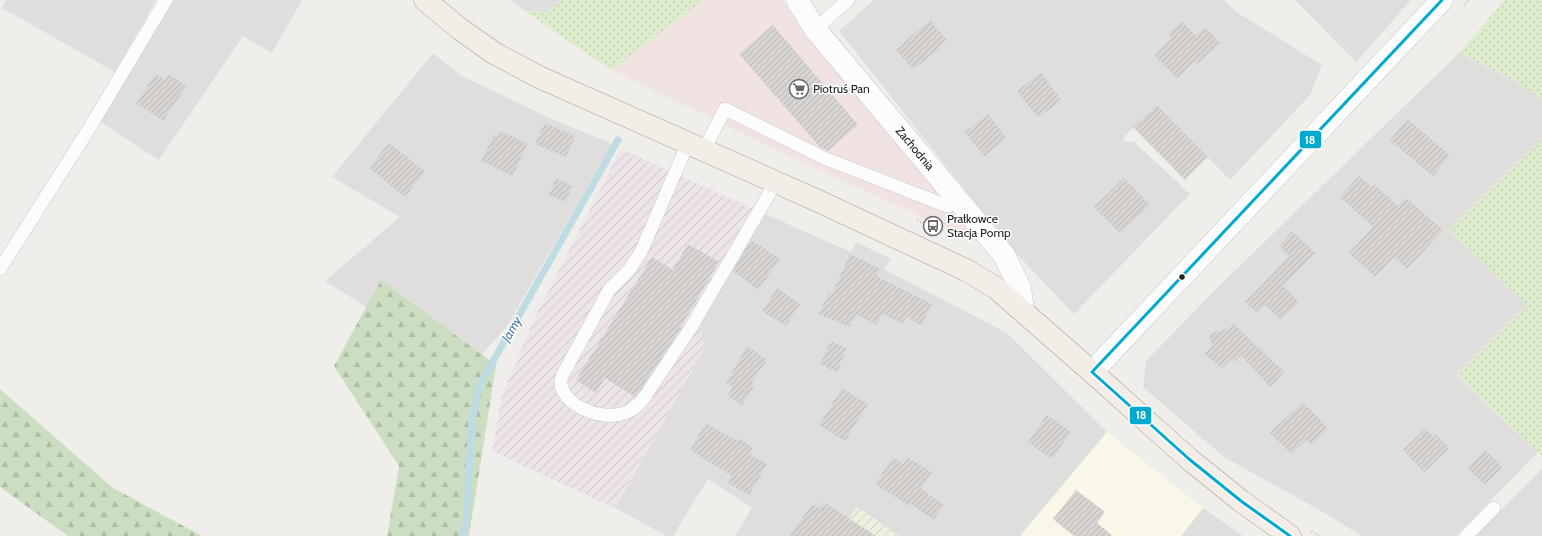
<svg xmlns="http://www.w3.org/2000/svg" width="1542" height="536" font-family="Cabin,sans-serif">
	<defs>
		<pattern id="industrial-furrows" width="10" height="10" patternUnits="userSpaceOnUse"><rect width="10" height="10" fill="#ede4e9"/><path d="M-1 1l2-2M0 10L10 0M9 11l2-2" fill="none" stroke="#cbc3c8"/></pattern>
		<pattern id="farmland-furrows" width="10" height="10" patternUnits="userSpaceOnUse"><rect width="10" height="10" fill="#efefdf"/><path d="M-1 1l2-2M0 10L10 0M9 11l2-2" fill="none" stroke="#cdcdbf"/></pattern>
		<pattern id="grass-dots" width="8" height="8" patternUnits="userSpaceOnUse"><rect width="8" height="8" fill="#ddeccb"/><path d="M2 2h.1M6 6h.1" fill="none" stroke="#bdcaae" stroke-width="1.8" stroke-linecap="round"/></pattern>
		<pattern id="forest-firs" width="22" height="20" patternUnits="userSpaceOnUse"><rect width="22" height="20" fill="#cbdec1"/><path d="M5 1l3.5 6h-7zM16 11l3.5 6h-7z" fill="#aebea6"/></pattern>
		<pattern id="building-hatch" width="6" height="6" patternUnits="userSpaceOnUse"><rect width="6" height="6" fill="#d7d4d2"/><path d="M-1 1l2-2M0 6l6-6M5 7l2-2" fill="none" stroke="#b8b6b4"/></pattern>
	</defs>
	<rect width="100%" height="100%" fill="#f0eeeb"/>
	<path fill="#dfdedc" d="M 6,0 L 156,0 L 115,72 L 2,8 Z
		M 174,0 L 302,0 L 272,53 L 243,36 L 159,160 L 101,122 Z
		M 510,0 L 563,0 L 546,12 L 525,11 Z
		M 874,0 L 1224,0 L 1238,13 L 1322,65 L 1310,95 L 1230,180 L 1157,105 L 1125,136 L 1124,141 L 1134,142 L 1190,194 L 1074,314 L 1012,249 L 839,31 Z
		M 1295,0 L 1411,0 L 1356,62 Z
		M 433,53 L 460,75 L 552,119 L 612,144 L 507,326 L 454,386 L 436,351 L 325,281 L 400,217 L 332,177 Z
		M 1459,53 L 1515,80 L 1542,99 L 1542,139 L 1449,230 L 1527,305 L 1457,375 L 1501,418 L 1538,452 L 1456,536 L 1362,536 L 1323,512 L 1224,457 L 1143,387 L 1146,361 L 1216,289 Z
		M 765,214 L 851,252 L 856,242 L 891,259 L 884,269 L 1007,333 L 1107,432 L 1020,536 L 899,536 L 857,507 L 838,536 L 735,536 L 752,508 L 708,479 L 673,536 L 667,536 L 615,508 L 703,351 L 701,322 L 718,291 Z
		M 1542,469 L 1542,536 L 1475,536 Z
		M 1203,508 L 1243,536 L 1181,536 Z"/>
	<path fill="#f1e3e1" d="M 704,0 L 782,0 L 976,236 L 975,241 L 823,172 L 611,70 Z"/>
	<path fill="url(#industrial-furrows)" d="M 621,149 L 765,214 L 718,291 L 701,322 L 703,351 L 614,508 L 492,451 L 502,396 L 538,311 Z"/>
	<path fill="#f8f7e8" d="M 1107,432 L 1203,508 L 1181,536 L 1020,536 Z"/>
	<path fill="url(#farmland-furrows)" d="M 857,507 L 899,536 L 838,536 Z"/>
	<path fill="url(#grass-dots)" d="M 563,0 L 704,0 L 611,70 L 525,11 L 546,12 Z
		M 1505,0 L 1542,0 L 1542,99 L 1515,81 L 1459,53 Z
		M 1542,139 L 1542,456 L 1457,375 L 1527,305 L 1449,230 Z"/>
	<path fill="url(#forest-firs)" d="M 381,280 L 496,365 L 469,536 L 387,536 L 399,466 L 334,366 Z
		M 0,389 L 113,488 L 202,536 L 68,536 L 0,487 Z"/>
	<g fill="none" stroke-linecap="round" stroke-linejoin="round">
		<path stroke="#bfdbe3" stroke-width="7" d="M 462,536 L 466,525 L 472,421 L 478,388 L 618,140"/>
	</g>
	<path fill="url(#building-hatch)" d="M 930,20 L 947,40 L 938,48 L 939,50 L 913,69 L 896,50 Z
		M 1182,21 L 1196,36 L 1205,27 L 1220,43 L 1198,64 L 1195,61 L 1177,78 L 1154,55 L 1172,37 L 1168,34 Z
		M 773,25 L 858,125 L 828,151 L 819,146 L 739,54 Z
		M 1041,73 L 1061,100 L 1038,118 L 1017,91 Z
		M 156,74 L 164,80 L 168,74 L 187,86 L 163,121 L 136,103 Z
		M 1157,105 L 1208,157 L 1185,180 L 1133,127 Z
		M 988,114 L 1006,138 L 984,157 L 965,132 Z
		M 1407,119 L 1450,155 L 1433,176 L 1390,140 Z
		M 544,123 L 575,136 L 566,157 L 535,144 Z
		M 500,131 L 527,144 L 513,176 L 481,161 L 494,135 L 497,136 Z
		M 389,143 L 425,171 L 405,197 L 369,168 Z
		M 1359,176 L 1371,187 L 1374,184 L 1398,206 L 1406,198 L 1443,230 L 1407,269 L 1394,257 L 1375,277 L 1349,253 L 1373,227 L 1340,197 Z
		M 556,178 L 573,186 L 565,202 L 549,195 Z
		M 1124,178 L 1150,205 L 1120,233 L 1094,207 Z
		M 1292,231 L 1315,253 L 1283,286 L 1299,302 L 1281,320 L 1265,305 L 1257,313 L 1245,302 L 1289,256 L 1279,246 Z
		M 751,240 L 780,259 L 758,290 L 733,271 Z
		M 688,244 L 719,262 L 672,342 L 636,396 L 635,397 L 605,378 L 596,393 L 576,380 L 652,257 L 673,270 Z
		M 850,254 L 880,269 L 876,276 L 932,304 L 921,325 L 906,317 L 903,324 L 882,314 L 876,325 L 856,314 L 850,327 L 819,314 L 829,292 L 832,294 Z
		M 777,288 L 800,304 L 786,326 L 762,311 Z
		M 1233,323 L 1284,372 L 1270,387 L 1241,355 L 1234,362 L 1231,359 L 1221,369 L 1204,353 L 1212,346 L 1209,334 L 1229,328 Z
		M 831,341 L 847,349 L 837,372 L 820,364 Z
		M 747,346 L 767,360 L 751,384 L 754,386 L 742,405 L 727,396 L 733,387 L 726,383 Z
		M 842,388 L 868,404 L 845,441 L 819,425 Z
		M 1303,402 L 1328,428 L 1311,445 L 1306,440 L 1291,454 L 1270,433 Z
		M 1047,415 L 1071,432 L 1052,459 L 1028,442 Z
		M 706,423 L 737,441 L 739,438 L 753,448 L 749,454 L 767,464 L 749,495 L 728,483 L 732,476 L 690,450 Z
		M 1425,429 L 1433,436 L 1435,434 L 1449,448 L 1424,472 L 1403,450 Z
		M 1485,450 L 1503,467 L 1485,485 L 1467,468 Z
		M 893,457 L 904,464 L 908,458 L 932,472 L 921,489 L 944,505 L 934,520 L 911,504 L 910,506 L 875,484 Z
		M 1076,490 L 1105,512 L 1097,523 L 1113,536 L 1074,536 L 1053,519 Z
		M 824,502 L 876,536 L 790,536 L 812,504 L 819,508 Z"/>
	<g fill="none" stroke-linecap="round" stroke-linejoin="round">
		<g stroke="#c9c8c7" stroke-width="14">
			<path id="service" d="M 815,29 L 848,0
				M 688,143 L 641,252 L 629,270 L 609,290 L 563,374 C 562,376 560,380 561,383 C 563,406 601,420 621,414 C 631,412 638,406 644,398 L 690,329 L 776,182
				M 704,150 L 725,109 L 824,158 L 947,206 L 959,202
				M 0,269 L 87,132 L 166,0
				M 1466,536 L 1494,508"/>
		</g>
		<g stroke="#c9c8c7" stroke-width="23">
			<g id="minor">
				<path id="s1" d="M 797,0 L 815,29 L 1004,255 L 1020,288 L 1023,311"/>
				<path d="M 1092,372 L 1442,0"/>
			</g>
		</g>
		<g stroke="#a79c86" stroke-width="23">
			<path id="primary" d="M 425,0 L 460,29 L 494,53 L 539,77 L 816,200 L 966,270 L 996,288 L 1092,372 L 1189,459 L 1241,501 L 1290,536"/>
		</g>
		<path stroke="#dccecd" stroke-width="2.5" stroke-dasharray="2 2" stroke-linecap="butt" d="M 1464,5 L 1469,0
			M 917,220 L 928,226
			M 1311,531 L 1319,536"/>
		<use href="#service" stroke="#fdfcfc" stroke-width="13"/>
		<use href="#minor" stroke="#fdfcfc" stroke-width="22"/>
		<use href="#primary" stroke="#f3ede7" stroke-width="22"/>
		<g stroke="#fff" stroke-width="6">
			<path id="bus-1" d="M 1290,536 L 1241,501 L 1189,459 L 1092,372 L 1442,0"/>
		</g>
		<use href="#bus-1" stroke="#00a9ce" stroke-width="3"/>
	</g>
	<defs>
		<g id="supermarket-ring" transform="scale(1)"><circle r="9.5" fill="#fff" stroke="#6a6968" stroke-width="1.5"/><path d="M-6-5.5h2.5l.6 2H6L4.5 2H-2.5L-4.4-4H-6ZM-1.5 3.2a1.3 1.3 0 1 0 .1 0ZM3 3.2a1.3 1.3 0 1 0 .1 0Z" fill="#6a6968"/></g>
		<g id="bus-ring" transform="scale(1)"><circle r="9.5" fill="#fff" stroke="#6a6968" stroke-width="1.5"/><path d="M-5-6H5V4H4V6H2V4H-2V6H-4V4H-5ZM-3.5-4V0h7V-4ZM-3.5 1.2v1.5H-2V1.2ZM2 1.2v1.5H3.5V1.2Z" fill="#6a6968"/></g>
	</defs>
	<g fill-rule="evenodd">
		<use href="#supermarket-ring" x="799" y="89"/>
		<use href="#bus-ring" x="933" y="226"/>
	</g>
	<circle fill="#222" stroke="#fff" stroke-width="1.5" cx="1182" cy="277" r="3.5"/>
	<g text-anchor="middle" stroke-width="3" stroke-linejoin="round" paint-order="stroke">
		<g font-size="12" fill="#222" stroke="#fff" text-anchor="start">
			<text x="813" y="93">Piotruś Pan</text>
			<text x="947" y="223">Prałkowce<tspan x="947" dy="14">Stacja Pomp</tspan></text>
		</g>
		<g font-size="12" fill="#222" stroke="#fff">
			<text dy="4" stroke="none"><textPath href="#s1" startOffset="190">Zachodnia</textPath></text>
		</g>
		<g font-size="13" font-style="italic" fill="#4a7aab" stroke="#fff">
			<text transform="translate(511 329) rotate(-60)" y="5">Jamy</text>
		</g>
	</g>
	<g stroke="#fff" stroke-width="1.5">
		<rect x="1299" y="130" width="23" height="19" rx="4" fill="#00a9ce"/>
		<rect x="1129" y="406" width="23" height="19" rx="4" fill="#00a9ce"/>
	</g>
	<g font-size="11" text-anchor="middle" font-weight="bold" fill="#fff">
		<text x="1310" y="144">18</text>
		<text x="1141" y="419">18</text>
	</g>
</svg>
